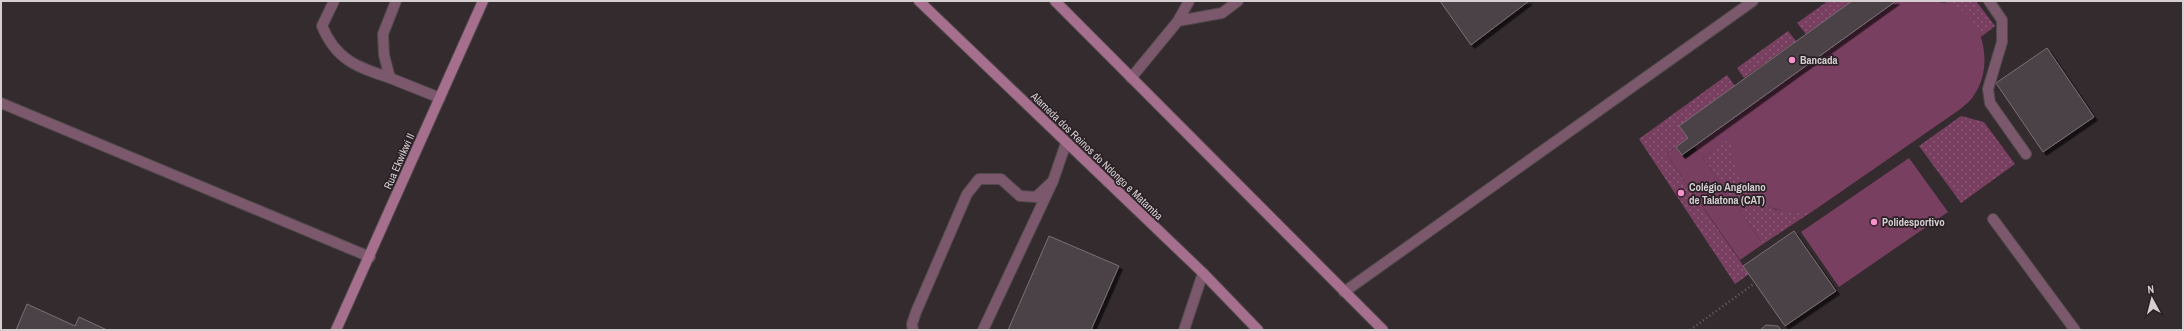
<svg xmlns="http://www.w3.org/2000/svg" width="2184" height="331" font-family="'Archivo Narrow',sans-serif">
	<defs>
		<pattern id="grass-dots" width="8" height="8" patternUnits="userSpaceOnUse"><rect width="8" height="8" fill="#793f60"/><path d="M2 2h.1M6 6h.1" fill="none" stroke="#8b5a76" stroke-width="1.8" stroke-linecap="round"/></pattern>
		<filter id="shadow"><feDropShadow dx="3.5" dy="3.5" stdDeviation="0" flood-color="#0009"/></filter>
	</defs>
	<rect width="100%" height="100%" fill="#342b2f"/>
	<path fill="url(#grass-dots)" d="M 1828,1 L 1852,1 L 1806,34 L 1797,23 Z
		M 1942,1 L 1976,1 L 1995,26 L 1981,37 C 1971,20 1961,8 1942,1 Z
		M 1788,31 L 1796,41 L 1744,78 L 1737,68 Z
		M 1727,75 L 1735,86 L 1679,126 L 1688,138 L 1666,154 L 1749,274 L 1735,284 L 1639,139 Z
		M 1961,116 L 1984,122 L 2015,164 L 1961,203 L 1919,146 Z
		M 1734,135 L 1744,186 L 1758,201 L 1776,210 L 1796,213 L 1816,209 L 1763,244 L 1703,158 Z"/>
	<path fill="#793f60" d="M 1896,1 C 1913,1 1934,0 1951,4 C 1985,17 1994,67 1974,95 C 1971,101 1964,106 1959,110 L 1816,209 C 1809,211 1802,213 1795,213 C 1752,210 1728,176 1734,136 L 1703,158 L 1763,244 L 1740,260 L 1666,154 L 1676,147 L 1685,159 L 1697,150 L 1694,146 Z
		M 1909,158 L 1948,212 L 1839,287 L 1801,232 Z"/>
	<path fill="#4b4247" stroke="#7a6f74" filter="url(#shadow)" d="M 1440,1 L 1529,1 L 1471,45 Z
		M 1852,1 L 1896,1 L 1682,155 L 1676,147 L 1688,138 L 1679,126 Z
		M 2047,48 L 2094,117 L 2043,152 L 1996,83 Z
		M 1794,231 L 1836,291 L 1785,326 L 1743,266 Z
		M 1049,236 L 1119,266 L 1091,330 L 1008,330 Z
		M 27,304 L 75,326 L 79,317 L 107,330 L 16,330 Z
		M 1766,325 L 1778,326 L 1781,330 L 1760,330 Z"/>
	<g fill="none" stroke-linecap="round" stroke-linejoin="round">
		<g stroke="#51494c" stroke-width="12">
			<path id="lane" d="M 334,1 L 322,26 C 336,60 357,67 390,78
				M 396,1 L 383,34 L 384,55 L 390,78 L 440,98
				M 1989,1 L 2002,20 L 2002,42 L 1988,89 L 1990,103 L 2026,154
				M 1178,21 L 1222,13 L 1238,1
				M 1131,78 L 1178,21 L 1189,1
				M 1,103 L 370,257
				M 1993,219 L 2075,330
				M 1344,292 L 1753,1
				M 913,330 L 912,324 L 916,312 L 967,194 L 979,179 L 1001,179 L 1020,196 L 1036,197 L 1053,181
				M 983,330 L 1053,181 L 1066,143
				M 1184,330 L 1203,273"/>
		</g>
		<g stroke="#51494c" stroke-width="12">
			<path id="secondary" d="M 919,1 L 1203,273 L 1258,330
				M 1055,1 L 1383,330
				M 336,330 L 483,1"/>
		</g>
		<path stroke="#696165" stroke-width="2.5" stroke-dasharray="1 3" stroke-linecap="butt" d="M 1690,330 L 1755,283"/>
		<use href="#lane" stroke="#7b586b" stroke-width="10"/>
		<use href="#secondary" stroke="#a66f8d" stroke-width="10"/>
	</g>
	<g fill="#f890cb" stroke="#2a2126" stroke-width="1.5">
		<circle cx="1792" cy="60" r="4"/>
		<circle cx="1681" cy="193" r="4"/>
		<circle cx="1874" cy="222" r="4"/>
	</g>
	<g text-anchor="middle" stroke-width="3.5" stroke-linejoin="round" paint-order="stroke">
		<g font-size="11" font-weight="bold" fill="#d5cfd2" stroke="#2a2126" text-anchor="start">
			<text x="1800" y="64">Bancada</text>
			<text x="1689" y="191">Colégio Angolano<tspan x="1689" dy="13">de Talatona (CAT)</tspan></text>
			<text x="1882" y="226">Polidesportivo</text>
		</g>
		<g font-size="11" fill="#d5cfd2" stroke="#2a2126">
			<text transform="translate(1097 156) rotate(44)" y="4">Alameda dos Reinos do Ndongo e Matamba</text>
			<text transform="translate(399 161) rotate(-66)" y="4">Rua Ekwikwi II</text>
		</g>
	</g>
	<rect width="2184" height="331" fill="none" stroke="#d5cfd2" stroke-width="4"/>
	<g transform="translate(2152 299) rotate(353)" stroke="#2a2126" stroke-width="3" paint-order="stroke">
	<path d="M0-3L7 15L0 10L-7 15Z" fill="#d5cfd2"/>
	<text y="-6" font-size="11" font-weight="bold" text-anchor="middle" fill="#d5cfd2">N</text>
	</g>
</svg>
